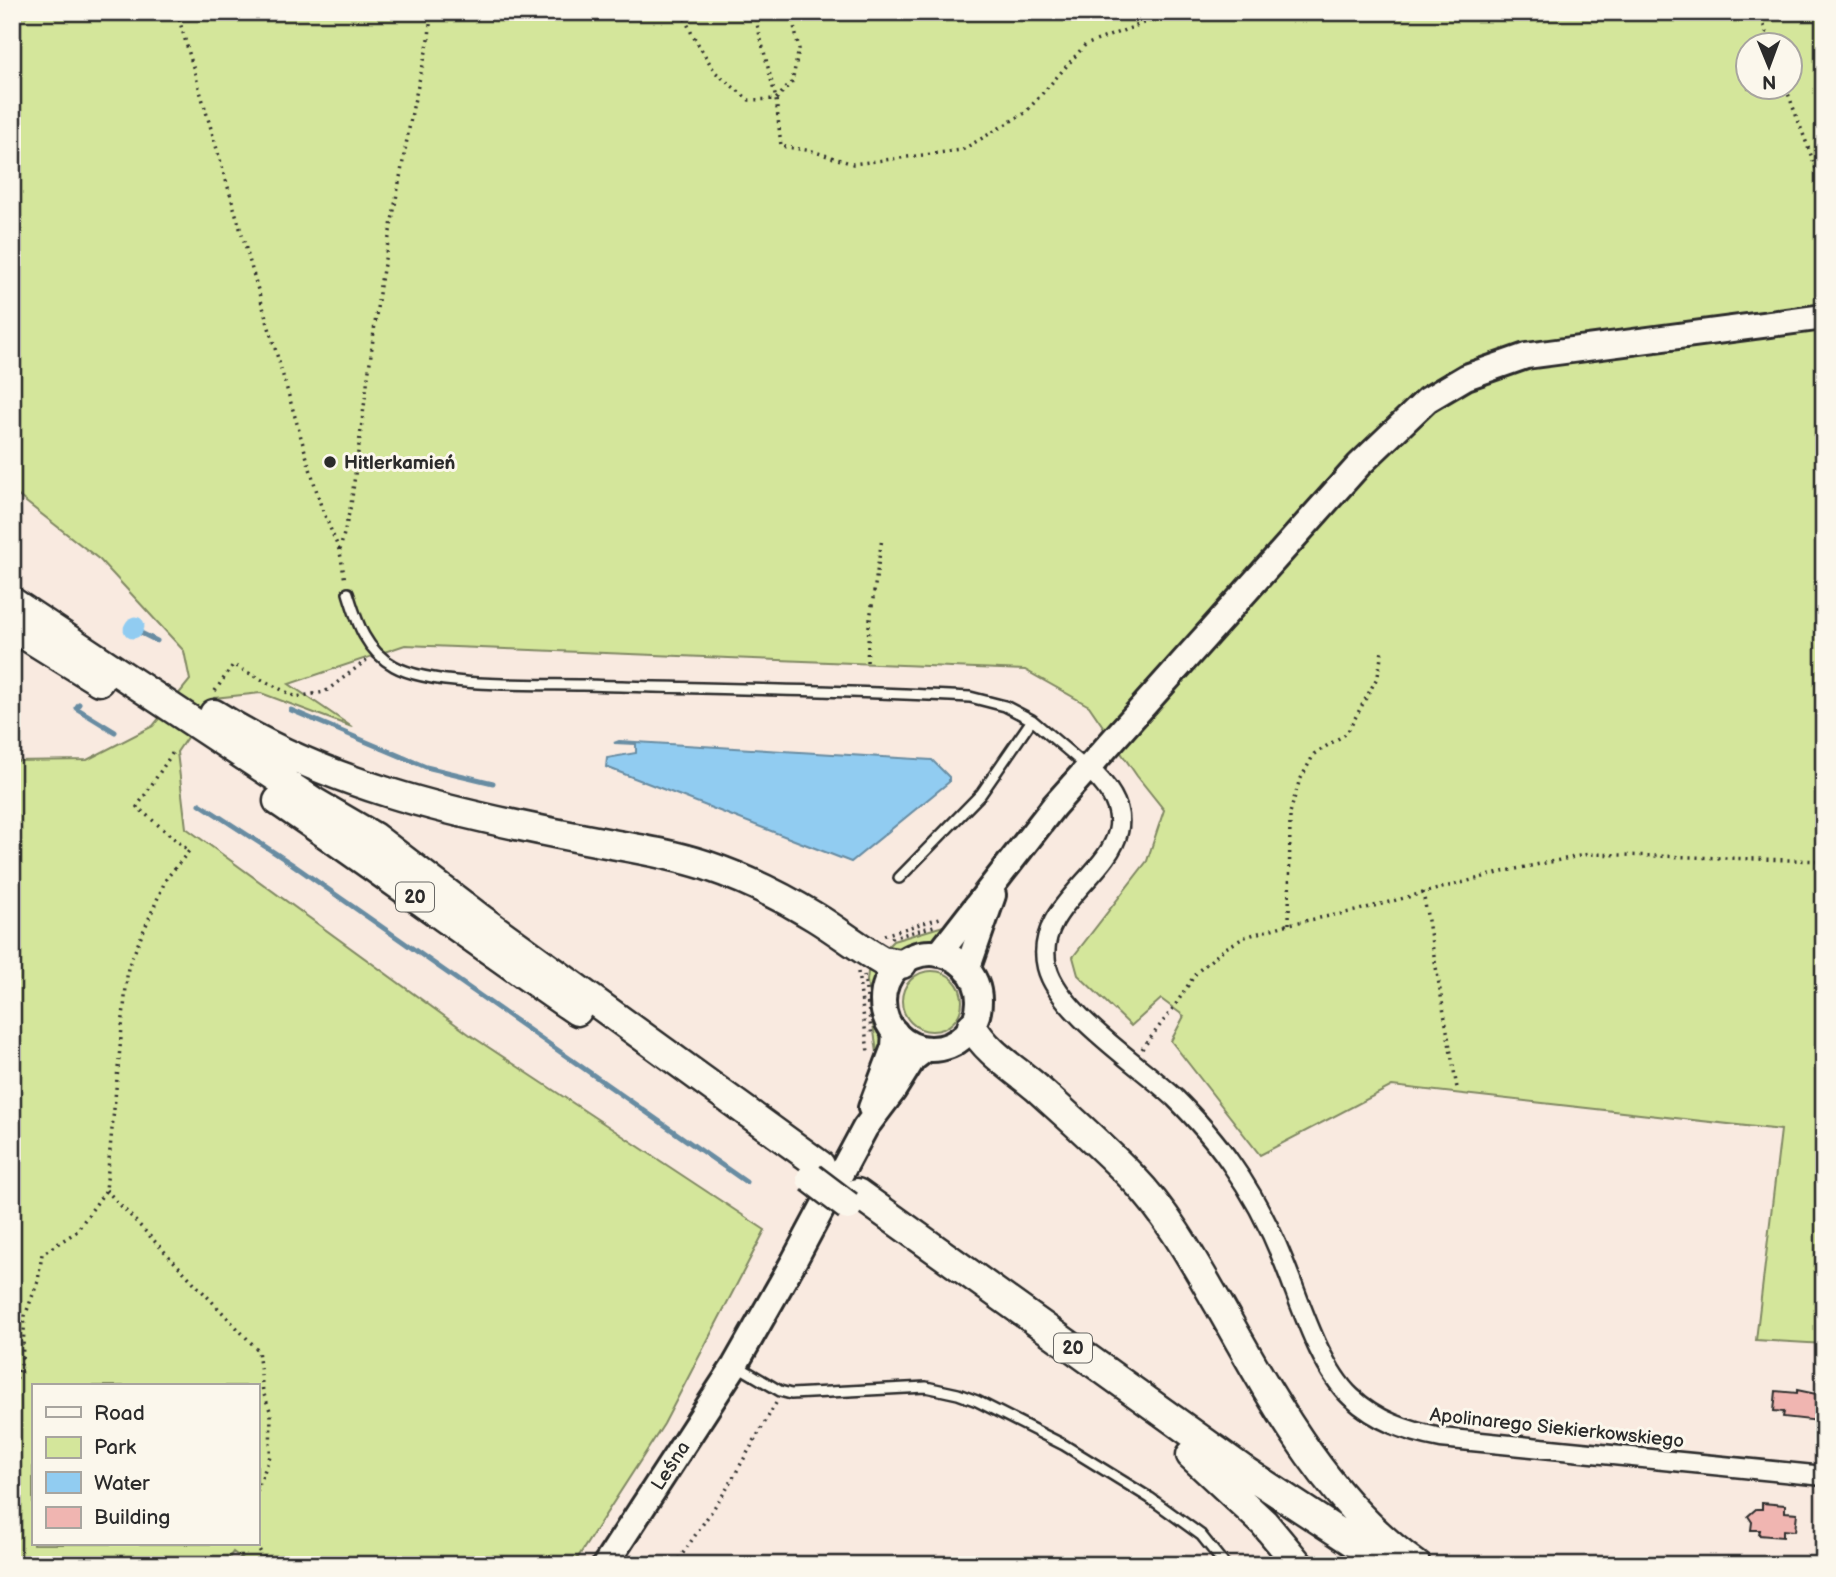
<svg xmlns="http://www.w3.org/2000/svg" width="1836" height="1577" font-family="'Balsamiq Sans',sans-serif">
	<rect width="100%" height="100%" fill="#f9eae0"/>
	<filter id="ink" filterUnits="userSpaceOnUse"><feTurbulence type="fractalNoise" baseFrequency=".0143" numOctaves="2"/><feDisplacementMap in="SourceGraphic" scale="14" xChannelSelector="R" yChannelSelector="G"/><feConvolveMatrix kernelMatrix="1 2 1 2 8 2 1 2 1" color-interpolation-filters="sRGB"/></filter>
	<g filter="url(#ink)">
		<path fill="#d4e69b" stroke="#808863" stroke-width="2" fill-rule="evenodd" d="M 12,12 L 1824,12 L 1824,1344 L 1756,1340 L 1781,1130 L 1392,1086 L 1260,1155 L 1171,1041 L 1184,1016 L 1161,999 L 1131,1026 L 1078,975 L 1073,957 L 1147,861 L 1164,810 L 1137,776 L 1089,706 L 1025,670 L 405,645 L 289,684 L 352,727 L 261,693 L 214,698 L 177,752 L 186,828 L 473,1037 L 765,1230 L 664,1424 L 573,1565 L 250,1565 L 233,1552 L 224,1565 L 12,1565 L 12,761 L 87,760 L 153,726 L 190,680 L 184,651 L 100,560 L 12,491 ZM 1748,46 L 1790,46 L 1790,88 L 1748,88 ZM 33,1386 L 257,1386 L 257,1544 L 33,1544 Z
			M 957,922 C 932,944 919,956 883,951 L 893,941 Z
			M 873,966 L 883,975 L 877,993 L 879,1019 L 885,1035 L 879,1067 L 867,981 L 868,972 Z
			M902 1001a30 30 0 1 1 60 0a30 30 0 1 1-60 0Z"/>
		<path fill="#91ccf1" stroke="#688ca2" stroke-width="2" d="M 619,741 L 932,760 L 949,777 L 949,782 L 851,862 L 606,767 L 607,758 L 636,753 L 636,744 L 614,743 Z"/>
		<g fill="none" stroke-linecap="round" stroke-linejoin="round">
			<path stroke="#688ca2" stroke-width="5" d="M 131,631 L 133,629 L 157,641
				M 79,704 L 76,708 L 115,732
				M 291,710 L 426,767 L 493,783
				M 200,804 L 292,864 L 746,1182"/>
			<path stroke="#91ccf1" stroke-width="19" d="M 133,629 L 135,626"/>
		</g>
		<path fill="#f0b5b1" stroke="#2b2b2b" stroke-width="2" d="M 1797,1390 L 1821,1395 L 1819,1421 L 1783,1417 L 1784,1412 L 1774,1411 L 1776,1391 L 1797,1393 Z
			M 1762,1503 L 1785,1505 L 1785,1512 L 1797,1513 L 1795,1531 L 1783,1530 L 1783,1537 L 1759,1535 L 1760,1530 L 1751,1530 L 1752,1522 L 1748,1516 L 1756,1509 L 1762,1509 Z"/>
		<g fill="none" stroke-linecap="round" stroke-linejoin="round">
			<g stroke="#2b2b2b" stroke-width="14">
				<path id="lane" d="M 348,593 C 357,622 365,650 394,666 C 433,688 536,684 583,685 C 712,689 841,690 970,697 L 1005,706 L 1032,720 L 1086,766
					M 899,878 L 981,794 L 1032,720
					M 736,1365 L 780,1391 L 791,1394 L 926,1387 L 958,1394 L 977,1401 L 1064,1445 L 1150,1498 L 1201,1535 L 1225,1565"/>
			</g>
			<g stroke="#2b2b2b" stroke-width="23">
				<path id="street" d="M 1088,768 C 1184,853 1027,886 1047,967 C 1058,1012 1140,1065 1175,1098 C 1195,1118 1214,1139 1230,1162 C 1252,1193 1269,1225 1283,1260 C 1300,1301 1319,1367 1351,1397 C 1377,1421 1406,1431 1441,1438 L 1824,1476"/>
			</g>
			<g stroke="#2b2b2b" stroke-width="30">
				<g id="secondary">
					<circle cx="931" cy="1001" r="48"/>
					<path d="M 939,954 L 1054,806 L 1359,465 L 1427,400 L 1466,377 L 1526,356 L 1824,317"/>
					<path d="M 967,970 L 993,895"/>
					<path d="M 871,1108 L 894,1047 L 895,1032"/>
					<path id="s1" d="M 605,1565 L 735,1365 L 794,1261 L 865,1128 L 893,1091 L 913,1059 L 926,1049"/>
				</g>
			</g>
			<g stroke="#2b2b2b" stroke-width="33">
				<path id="primary" d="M 12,602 L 314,802 L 374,837 L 481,919 L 820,1165
					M 12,627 L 99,681
					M 214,714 C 322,783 450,813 575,837 C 618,846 662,851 705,865 C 744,878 781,896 815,917 C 838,931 859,948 882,961 L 902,964
					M 278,801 C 379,869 476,942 577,1011
					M 972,1026 C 986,1052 1015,1069 1037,1088 C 1069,1117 1103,1147 1133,1178 C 1168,1214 1194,1262 1219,1305 C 1272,1399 1326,1501 1416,1565
					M 857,1193 L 1246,1472 L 1388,1565
					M 1191,1455 L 1264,1523 L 1299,1565"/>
			</g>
			<path stroke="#2b2b2b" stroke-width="3.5" stroke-dasharray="2 5" stroke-linecap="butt" d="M 177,12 L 321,506 L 340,552 L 345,581
				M 682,12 L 692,34 L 715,72 L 749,100 L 776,99 L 792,82 L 799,49 L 791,12
				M 754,12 L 776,99 L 781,146 L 812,151 L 853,164 L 962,150 L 1025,113 L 1085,45 L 1173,12
				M 1759,12 L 1771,46
				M 12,21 L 33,12
				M 1786,88 L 1824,190
				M 340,550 L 351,505 L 380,286 L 413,107 L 429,39 L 431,12
				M 867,662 L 869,626 L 882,538
				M 215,691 L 233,665 L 296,697 L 325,692 L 368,659
				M 1423,892 L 1457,1088
				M 1289,924 L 1290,813 L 1299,782 L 1314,754 L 1347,733 L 1378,676 L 1382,651
				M 884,935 L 940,918
				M 891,938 L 934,926
				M 858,972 L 868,1052
				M 864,975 L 872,1037
				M 1142,1049 L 1174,1007 L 1196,973 L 1224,949 L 1245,937 L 1289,924 L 1355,911 L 1506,871 L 1589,854 L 1824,861
				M 106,1190 L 258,1350 L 263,1392 L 271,1413 L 270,1456 L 257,1491
				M 12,1392 L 22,1361 L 25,1316 L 38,1281 L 42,1254 L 76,1232 L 106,1190 L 128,967 L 166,879 L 189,851 L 137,807 L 175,749
				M 256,1544 L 268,1565
				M 675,1565 L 726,1490 L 776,1403"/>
			<use href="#lane" stroke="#fbf7ec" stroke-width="9"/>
			<use href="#street" stroke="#fbf7ec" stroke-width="18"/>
			<use href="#secondary" stroke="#fbf7ec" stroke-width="24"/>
			<use href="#primary" stroke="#fbf7ec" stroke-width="28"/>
			<g stroke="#2b2b2b" stroke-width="33" stroke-linecap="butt">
				<path id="primary-bridge" d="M 811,1178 L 848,1206"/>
			</g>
			<use href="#primary-bridge" stroke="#fbf7ec" stroke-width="28"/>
		</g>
	</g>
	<circle fill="#2b2b2b" stroke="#fbf7ec" stroke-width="2.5" cx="330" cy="462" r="7"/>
	<g text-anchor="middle" stroke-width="6" stroke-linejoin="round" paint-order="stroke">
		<g fill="#fbf7ec" stroke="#696865" stroke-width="2">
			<rect x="396" y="882.5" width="38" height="29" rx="5"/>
			<rect x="1054" y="1333.5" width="38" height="29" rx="5"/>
		</g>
		<g font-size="18" font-weight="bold" fill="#2b2b2b">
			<text x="415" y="903">20</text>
			<text x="1073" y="1354">20</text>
		</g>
		<g font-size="19" font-weight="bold" fill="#2b2b2b" stroke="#fbf7ec" text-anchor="start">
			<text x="344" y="469">Hitlerkamień</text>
		</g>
		<g font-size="19" fill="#2b2b2b" stroke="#fbf7ec">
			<text transform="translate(1557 1427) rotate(6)" y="7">Apolinarego Siekierkowskiego</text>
			<text dy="7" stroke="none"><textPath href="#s1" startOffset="119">Leśna</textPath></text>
		</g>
	</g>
	<rect width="1836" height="1577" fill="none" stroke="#fbf7ec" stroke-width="42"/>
	<rect x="21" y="21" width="1794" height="1535" fill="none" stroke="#2b2b2b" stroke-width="2.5" filter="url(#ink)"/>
	<rect x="32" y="1384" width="228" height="161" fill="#fbf7ec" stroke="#a8a59f" stroke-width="2"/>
	<rect x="46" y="1407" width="35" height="10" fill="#fbf7ec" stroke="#a8a59f" stroke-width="2"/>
	<text x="94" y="1420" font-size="21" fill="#2b2b2b">Road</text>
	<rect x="46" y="1437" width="35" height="21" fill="#d4e69b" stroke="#a8a59f" stroke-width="2"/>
	<text x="94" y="1454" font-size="21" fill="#2b2b2b">Park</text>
	<rect x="46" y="1472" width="35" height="21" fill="#91ccf1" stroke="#a8a59f" stroke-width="2"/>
	<text x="94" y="1490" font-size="21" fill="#2b2b2b">Water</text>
	<rect x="46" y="1507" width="35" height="21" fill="#f0b5b1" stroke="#a8a59f" stroke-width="2"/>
	<text x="94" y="1524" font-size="21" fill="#2b2b2b">Building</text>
	<g transform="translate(1769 66) rotate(179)"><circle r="33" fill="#fbf7ec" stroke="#a8a59f" stroke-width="2"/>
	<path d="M0-5L12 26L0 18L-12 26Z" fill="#2b2b2b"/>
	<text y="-10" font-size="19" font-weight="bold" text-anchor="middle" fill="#2b2b2b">N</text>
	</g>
</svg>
